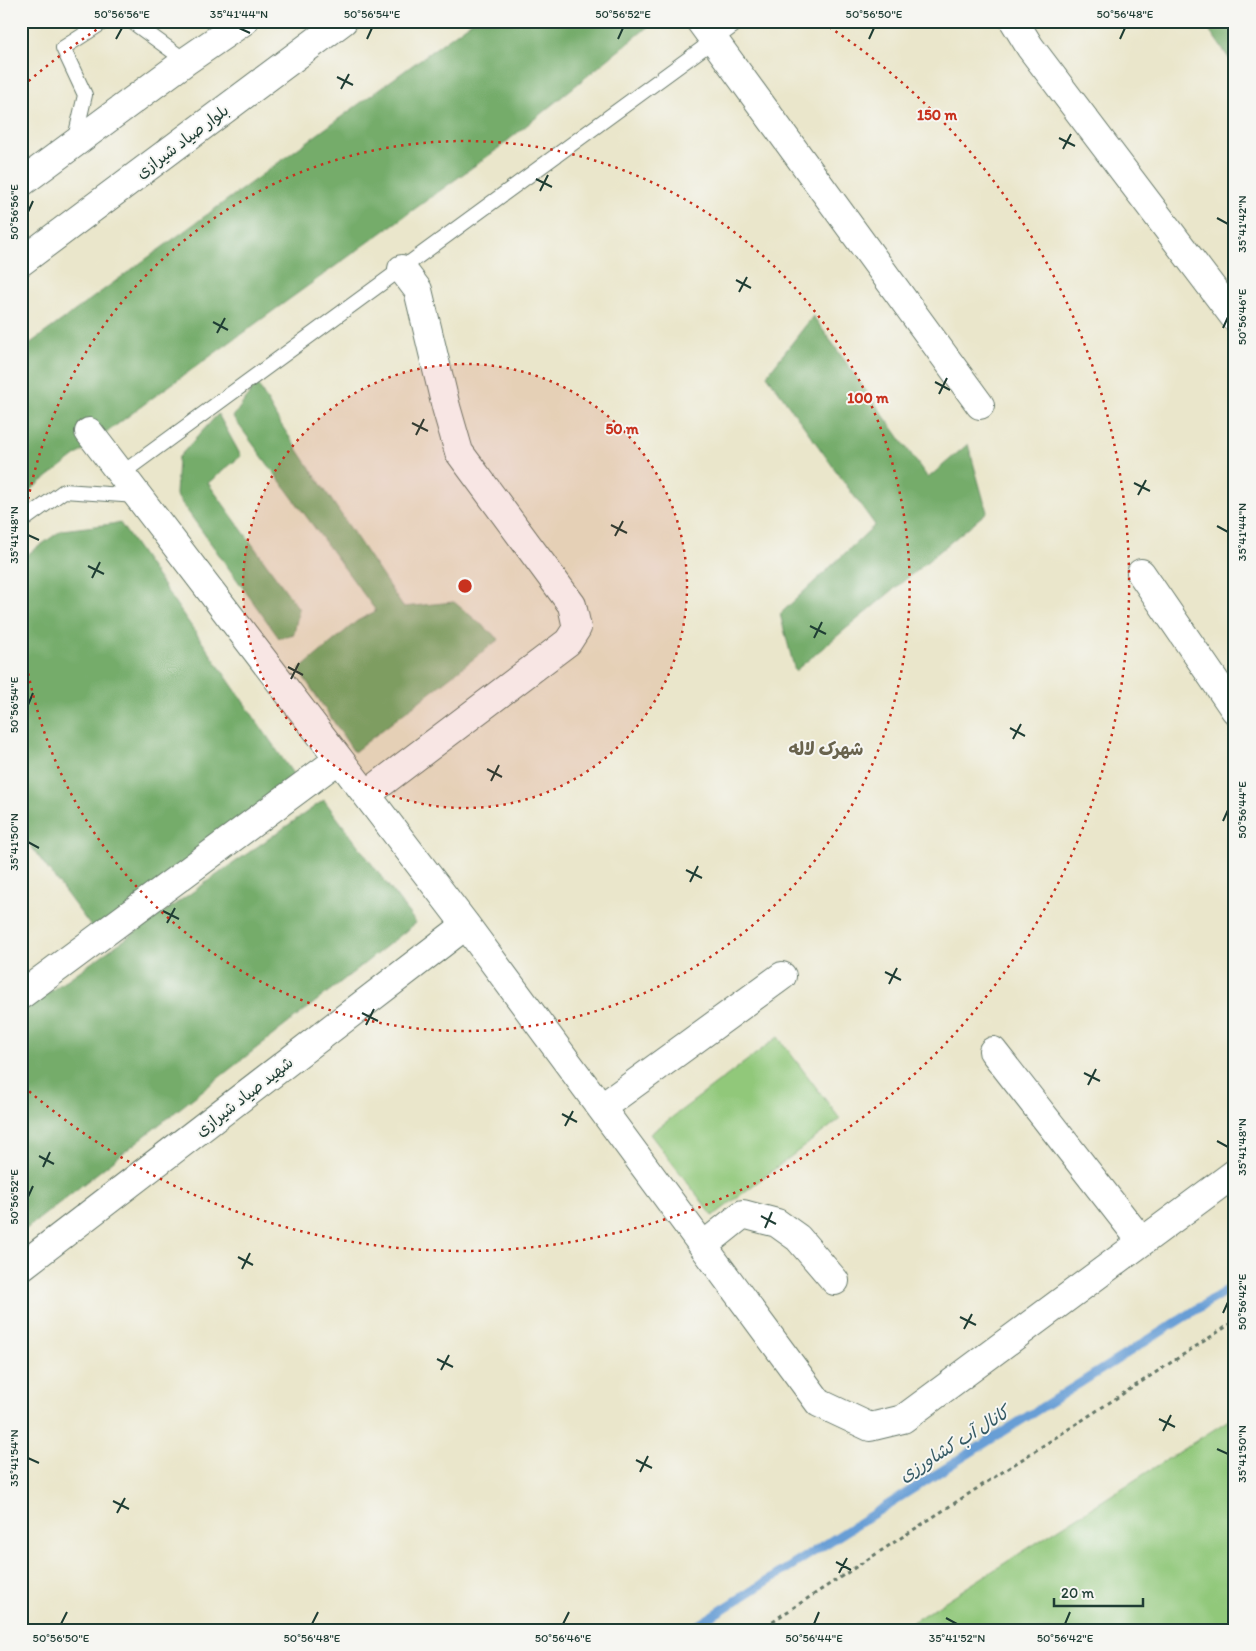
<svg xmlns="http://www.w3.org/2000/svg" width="1256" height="1651" font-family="Itim,'Playpen Sans Arabic',sans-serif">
	<rect width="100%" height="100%" fill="#f6f6f2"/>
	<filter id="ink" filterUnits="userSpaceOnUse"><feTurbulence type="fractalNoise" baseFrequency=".02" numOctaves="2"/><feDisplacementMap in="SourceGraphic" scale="10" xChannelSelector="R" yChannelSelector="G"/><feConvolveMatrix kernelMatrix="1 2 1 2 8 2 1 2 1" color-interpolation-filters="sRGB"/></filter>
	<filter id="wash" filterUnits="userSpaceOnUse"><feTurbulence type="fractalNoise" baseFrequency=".0096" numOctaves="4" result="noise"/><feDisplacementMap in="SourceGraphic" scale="20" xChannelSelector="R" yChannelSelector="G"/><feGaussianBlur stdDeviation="1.12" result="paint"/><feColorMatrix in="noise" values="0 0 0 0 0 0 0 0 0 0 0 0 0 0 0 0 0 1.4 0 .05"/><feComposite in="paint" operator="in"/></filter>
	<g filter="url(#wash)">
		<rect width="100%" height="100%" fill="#eae6cb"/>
		<path fill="#91c87a" stroke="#588257" d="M 778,1037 L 840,1119 L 713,1216 L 650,1134 Z
			M 1235,1416 L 1235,1630 L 900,1630 Z"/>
		<path fill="#74ac6a" stroke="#4a744f" d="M 473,21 L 655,21 L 495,151 L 151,399 L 21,497 L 21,350 Z
			M 1203,21 L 1235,21 L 1235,67 Z
			M 813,316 L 928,478 L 968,444 L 987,512 L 795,671 L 780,614 L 875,525 L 767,375 Z
			M 257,383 L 278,420 L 403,607 L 454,602 L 499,639 L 354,752 L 299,670 L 357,621 L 376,611 L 233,417 Z
			M 218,414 L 241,456 L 208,483 L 299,609 L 294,634 L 279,638 L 176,495 L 178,458 Z
			M 120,523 L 298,781 L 98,936 L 21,833 L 21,559 L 62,530 Z
			M 324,800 L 416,923 L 21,1233 L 21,1012 Z"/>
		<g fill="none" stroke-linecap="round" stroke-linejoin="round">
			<path stroke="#689ed5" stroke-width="9" d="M 690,1630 L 1235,1285"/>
		</g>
	</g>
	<g filter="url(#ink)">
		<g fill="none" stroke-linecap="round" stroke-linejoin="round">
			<g stroke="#667869" stroke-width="16">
				<path id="lane" d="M 131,21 L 186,61
					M 74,142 L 85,95 L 63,48 L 105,21
					M 121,474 L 740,21
					M 21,522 L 64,491 L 137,496"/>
			</g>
			<g stroke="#667869" stroke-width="30">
				<path id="street" d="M 700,21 L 980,405
					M 1014,21 L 1030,47 L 1235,318
					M 89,432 L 466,925 L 819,1403 L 870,1427 L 903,1419 L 1235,1173
					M 1141,573 L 1235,710
					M 367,794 L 568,642 L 577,628 L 572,605 L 459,452 L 446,407 L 418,290 L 402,269
					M 21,995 L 339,759
					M 993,1051 L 1142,1242
					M 601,1108 L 782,976
					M 703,1246 L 743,1214 L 777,1223 L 798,1238 L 835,1281
					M 21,1267 L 466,925"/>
			</g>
			<g stroke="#667869" stroke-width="30">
				<path id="secondary" d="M 21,183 L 186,61 L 244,21
					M 21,262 L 343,21"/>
			</g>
			<path stroke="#667869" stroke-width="3" stroke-dasharray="4 4" stroke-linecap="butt" d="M 759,1630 L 1235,1321"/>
			<use href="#lane" stroke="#fff" stroke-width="14"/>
			<use href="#street" stroke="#fff" stroke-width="28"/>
			<use href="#secondary" stroke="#fff" stroke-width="28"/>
		</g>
	</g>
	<path fill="none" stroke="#1f3d34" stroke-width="2" d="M 239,28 L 250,33M 116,39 L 122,28M 367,39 L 372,28M 618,39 L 623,28M 869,39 L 874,28M 1120,39 L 1125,28M 337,77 L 353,85M 341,89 L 349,74M 1059,138 L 1075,146M 1063,149 L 1071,134M 536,179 L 552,187M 540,191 L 548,175M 28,212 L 33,201M 1217,218 L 1228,224M 736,280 L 751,288M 739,292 L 747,277M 213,322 L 228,330M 1223,328 L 1228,317M 217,333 L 225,318M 935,382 L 950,390M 939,394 L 947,378M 412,423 L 428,431M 416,435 L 424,419M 1134,483 L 1150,491M 1138,495 L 1146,480M 611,525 L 627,533M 1217,526 L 1228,532M 28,535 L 39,540M 615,536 L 623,521M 88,566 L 104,574M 92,578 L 100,562M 810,626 L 826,634M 814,638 L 822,622M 288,667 L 303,675M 291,679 L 299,663M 28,705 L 33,693M 1010,728 L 1025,736M 1013,739 L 1021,724M 487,769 L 502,777M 491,781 L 499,765M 1223,821 L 1228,810M 28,842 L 39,848M 686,870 L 702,878M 690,882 L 698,866M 163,911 L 179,919M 167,923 L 175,908M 885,972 L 901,980M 889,984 L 897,968M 362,1013 L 378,1021M 366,1025 L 374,1009M 1084,1073 L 1100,1081M 1088,1085 L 1096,1069M 562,1114 L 577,1122M 565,1126 L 573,1111M 1217,1141 L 1228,1147M 39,1156 L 54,1164M 43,1167 L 50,1152M 28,1197 L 33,1186M 761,1216 L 776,1224M 765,1228 L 772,1212M 238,1257 L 253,1265M 242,1269 L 250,1253M 1223,1313 L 1228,1302M 960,1317 L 976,1325M 964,1329 L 972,1314M 437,1359 L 453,1367M 441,1370 L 449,1355M 1159,1419 L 1175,1427M 1163,1431 L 1171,1415M 1217,1449 L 1228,1454M 28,1458 L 39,1463M 636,1460 L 652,1468M 640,1472 L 648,1456M 113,1501 L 129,1509M 117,1513 L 125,1498M 836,1562 L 851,1570M 839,1573 L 847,1558M 946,1618 L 957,1624M 61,1624 L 67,1612M 312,1624 L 318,1612M 563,1624 L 569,1612M 814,1624 L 819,1612M 1065,1624 L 1070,1612"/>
	<circle cx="465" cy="586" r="222" fill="#c8321e" fill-opacity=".12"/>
	<g fill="none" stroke="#c8321e" stroke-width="2.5" stroke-dasharray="2.5 5">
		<circle cx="465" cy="586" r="222"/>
		<path d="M21 551A445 445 0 1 1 21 621"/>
		<path d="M23 86A667 667 0 0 1 107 23M823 23A667 667 0 1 1 23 1086"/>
	</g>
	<g text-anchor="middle" stroke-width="4" stroke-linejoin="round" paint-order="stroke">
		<g font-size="16" fill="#1f3d34" stroke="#f6f6f2">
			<text transform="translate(182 141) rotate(-37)" y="6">بلوار صیاد شیرازی</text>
			<text transform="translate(244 1096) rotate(-38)" y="6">شهید صیاد شیرازی</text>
		</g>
		<g font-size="18" font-weight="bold" fill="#69634d" stroke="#f6f6f2">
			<text x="826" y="755">شهرک لاله</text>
		</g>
		<g font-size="18" font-style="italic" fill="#355a64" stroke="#f6f6f2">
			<text transform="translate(954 1444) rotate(-32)" y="6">کانال آب کشاورزی</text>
		</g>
	</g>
	<circle cx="465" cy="586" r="8" fill="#c8321e" stroke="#f6f6f2" stroke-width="2.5"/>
	<g font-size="15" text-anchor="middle" font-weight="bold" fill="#c8321e" stroke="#f6f6f2" stroke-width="4" stroke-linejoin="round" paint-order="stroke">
		<text x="937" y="120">150 m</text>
		<text x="868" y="403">100 m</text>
		<text x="622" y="434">50 m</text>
	</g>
	<rect width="1256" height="1651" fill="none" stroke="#f6f6f2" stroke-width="55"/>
	<path d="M1054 1598v8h89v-8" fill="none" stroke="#1f3d34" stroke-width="2.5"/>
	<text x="1061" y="1598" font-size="15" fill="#1f3d34" stroke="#f6f6f2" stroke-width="4" paint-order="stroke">20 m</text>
	<rect x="28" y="28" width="1200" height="1596" fill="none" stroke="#1f3d34" stroke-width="2"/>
	<g font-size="12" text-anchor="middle" fill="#1f3d34">
		<text x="122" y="18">50°56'56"E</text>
		<text x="239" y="18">35°41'44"N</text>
		<text x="372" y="18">50°56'54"E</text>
		<text x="623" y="18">50°56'52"E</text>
		<text x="874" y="18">50°56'50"E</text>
		<text x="1125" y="18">50°56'48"E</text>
		<text transform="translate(14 212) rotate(-90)" y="4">50°56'56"E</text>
		<text transform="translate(1242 224) rotate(-90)" y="4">35°41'42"N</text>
		<text transform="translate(1242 317) rotate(-90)" y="4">50°56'46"E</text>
		<text transform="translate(1242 532) rotate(-90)" y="4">35°41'44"N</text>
		<text transform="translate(14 535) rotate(-90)" y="4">35°41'48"N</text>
		<text transform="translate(14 705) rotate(-90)" y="4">50°56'54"E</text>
		<text transform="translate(1242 810) rotate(-90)" y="4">50°56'44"E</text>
		<text transform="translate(14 842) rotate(-90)" y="4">35°41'50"N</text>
		<text transform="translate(1242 1147) rotate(-90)" y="4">35°41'48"N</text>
		<text transform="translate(14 1197) rotate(-90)" y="4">50°56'52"E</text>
		<text transform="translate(1242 1302) rotate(-90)" y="4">50°56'42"E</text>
		<text transform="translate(1242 1454) rotate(-90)" y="4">35°41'50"N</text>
		<text transform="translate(14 1458) rotate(-90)" y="4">35°41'54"N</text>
		<text x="61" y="1642">50°56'50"E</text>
		<text x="312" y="1642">50°56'48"E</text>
		<text x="563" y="1642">50°56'46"E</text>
		<text x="814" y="1642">50°56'44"E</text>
		<text x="957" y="1642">35°41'52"N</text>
		<text x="1065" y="1642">50°56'42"E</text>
	</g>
</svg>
